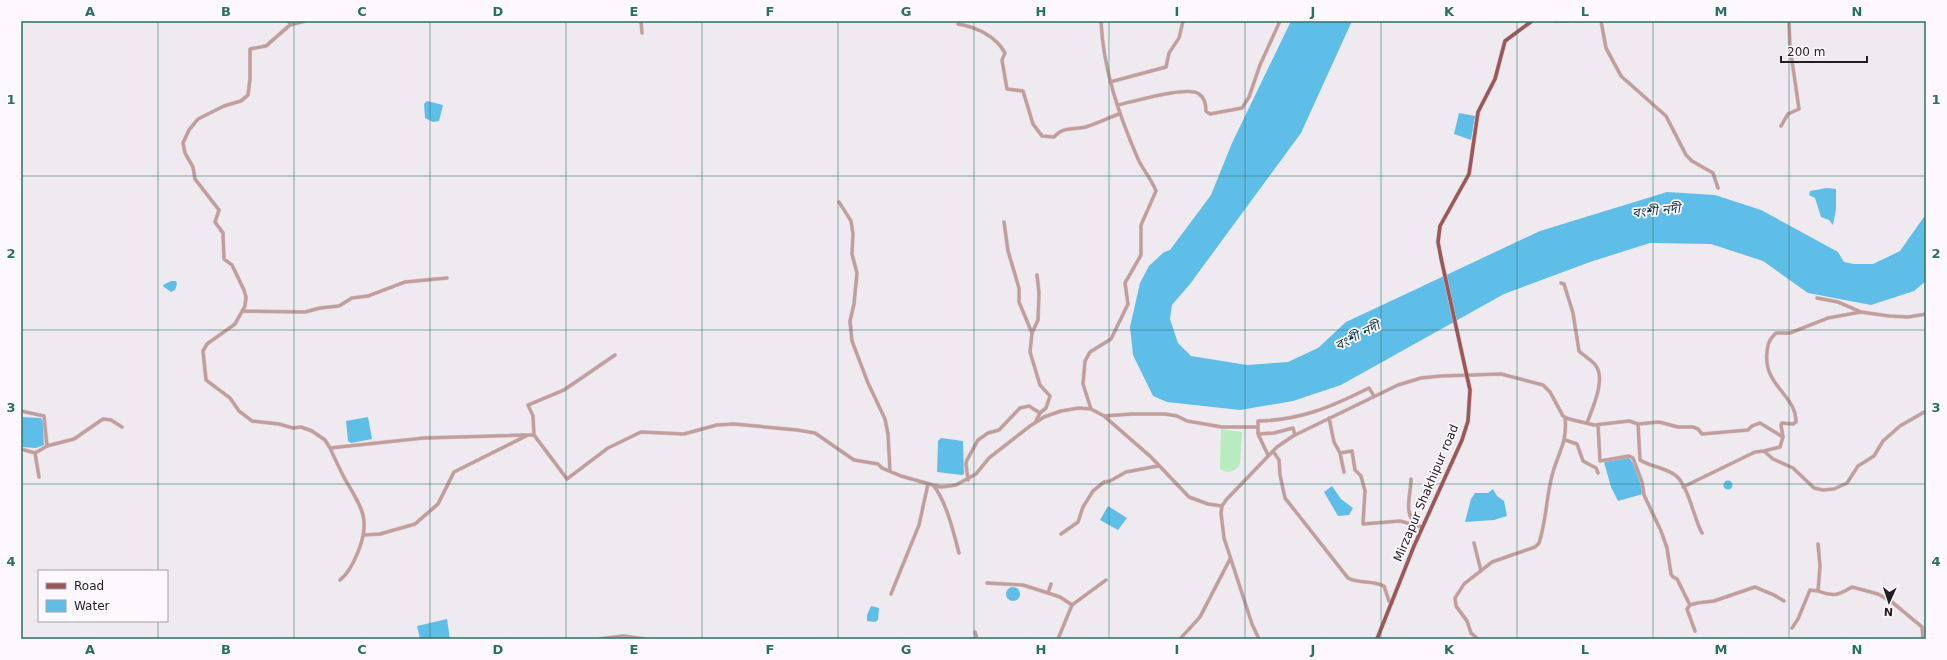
<svg xmlns="http://www.w3.org/2000/svg" width="1947" height="660" font-family="'DejaVu Sans','Noto Sans Bengali',sans-serif">
	<rect width="100%" height="100%" fill="#efeaf0"/>
	<path fill="#b8ebc0" d="M 1221,429 L 1242,432 L 1240,464 C 1236,472 1227,474 1220,469 Z"/>
	<path fill="#5fbee8" d="M 1291,21 L 1352,21 L 1301,133 L 1190,284 L 1172,305 L 1170,319 L 1178,343 L 1191,356 L 1247,365 L 1288,362 L 1318,348 L 1346,322 L 1540,231 L 1667,192 L 1715,195 L 1761,210 L 1838,252 L 1844,262 L 1854,264 L 1873,264 L 1900,251 L 1926,214 L 1926,281 L 1914,291 L 1871,305 L 1808,293 L 1763,261 L 1711,244 L 1650,243 L 1590,262 L 1504,294 L 1341,385 L 1293,401 L 1240,410 L 1167,402 L 1153,396 L 1133,355 L 1130,327 L 1140,283 L 1149,266 L 1164,252 L 1170,250 L 1211,195 L 1232,143 Z
		M 427,101 L 443,105 L 439,121 L 433,122 L 425,118 L 424,104 Z
		M 1459,113 L 1475,116 L 1471,140 L 1454,134 Z
		M 1827,188 L 1836,189 L 1836,209 L 1833,225 L 1829,220 L 1821,217 L 1815,198 L 1809,195 L 1810,191 Z
		M 171,281 L 176,281 L 177,284 L 175,290 L 171,292 L 164,287 L 163,285 Z
		M 21,417 L 41,418 L 43,422 L 44,445 L 36,448 L 21,447 Z
		M 368,417 L 372,439 L 351,443 L 348,441 L 346,421 Z
		M 941,438 L 963,441 L 964,474 L 962,475 L 937,472 L 938,441 Z
		M 1627,457 C 1635,459 1642,486 1643,494 L 1618,501 L 1611,487 L 1604,462 Z
		M1723.5 485a4.5 4.5 0 1 1 9 0a4.5 4.5 0 1 1-9 0Z
		M 1332,486 L 1341,499 L 1353,508 L 1349,515 L 1338,516 L 1324,492 Z
		M 1493,489 L 1497,496 L 1504,501 L 1507,516 L 1494,520 L 1465,522 L 1471,499 L 1475,493 L 1488,493 Z
		M 1108,506 L 1127,518 L 1118,530 L 1100,520 Z
		M1006 594a7 7 0 1 1 14 0a7 7 0 1 1-14 0Z
		M 871,606 L 879,608 L 878,620 L 875,622 L 867,621 L 867,615 Z
		M 447,619 L 450,639 L 420,639 L 417,626 Z"/>
	<g fill="none" stroke-linecap="round" stroke-linejoin="round">
		<g stroke="#cac5cb" stroke-width="4">
			<path id="minor" d="M 289,21 L 290,25 L 266,46 L 250,49 L 250,79 L 248,95 L 241,101 L 224,106 L 198,119 L 189,130 L 183,143 L 185,153 L 193,167 L 195,179 L 219,210 L 215,222 L 223,233 L 224,259 L 232,265 L 244,290 L 246,297 L 245,306 L 235,324 L 207,344 L 203,351 L 206,380 L 230,398 L 239,411 L 252,421 L 279,424 L 293,428 L 301,427 L 312,431 L 325,440 L 330,448 L 424,438 L 526,435
				M 641,21 L 642,33
				M 1555,21 L 1568,21
				M 1576,21 L 1582,21
				M 1601,21 L 1606,48 L 1621,76 L 1666,116 L 1686,155 L 1692,161 L 1713,173 L 1718,188
				M 958,24 C 976,27 996,36 1005,53 L 1002,60 L 1007,89 L 1023,91 L 1033,124 L 1042,136 L 1054,137 C 1063,126 1074,130 1086,127 C 1098,123 1108,118 1119,114
				M 290,25 L 305,21
				M 1110,82 L 1166,67 L 1169,53 L 1179,38 L 1183,21
				M 1117,105 C 1133,102 1188,85 1199,94 C 1205,98 1206,105 1206,111 L 1210,114 L 1242,108 L 1249,97 L 1260,65 L 1280,21
				M 1781,126 L 1788,114 L 1799,109 L 1790,47 L 1789,21
				M 839,202 L 851,221 L 853,234 L 852,254 L 857,273 L 854,304 L 850,321 L 852,341 L 868,383 L 885,419 L 888,434 L 890,471
				M 1004,222 L 1008,251 L 1019,288 L 1019,302 L 1032,333
				M 1037,275 L 1039,293 L 1038,320 L 1032,333 L 1030,352 L 1040,385 L 1050,396 L 1046,408 L 1040,413
				M 1561,283 L 1564,284 L 1573,313 L 1579,351 C 1584,356 1592,360 1596,366 C 1606,380 1592,409 1587,423
				M 1817,298 L 1838,302 L 1861,312 L 1889,316 L 1908,317 L 1926,314
				M 243,311 L 305,312 L 320,308 L 339,306 L 352,298 L 368,296 L 405,282 L 447,278
				M 1861,312 L 1828,318 L 1790,333 L 1776,333 C 1769,340 1768,343 1767,352 C 1763,386 1796,394 1796,422 L 1793,424 L 1782,423 L 1781,425 L 1783,437 L 1780,447 L 1764,451 L 1773,459 L 1793,468 L 1814,488 L 1823,490 L 1834,489 L 1847,483 L 1858,466 L 1874,456 L 1883,441 L 1900,426 L 1926,411
				M 1091,409 L 1083,384 L 1085,361 L 1090,352 L 1111,339 L 1128,304 L 1125,283 L 1141,255 L 1141,225 L 1156,191 C 1152,180 1143,170 1138,159 C 1119,115 1103,69 1101,21
				M 21,411 L 44,416 L 47,446 L 35,453 L 39,477
				M 1104,416 L 1132,414 L 1165,414 L 1177,416 L 1187,421 L 1222,427 L 1258,427
				M 1329,418 L 1334,442 L 1340,453 L 1344,472
				M 1638,424 L 1640,460 C 1651,467 1664,467 1675,475 C 1688,484 1694,519 1702,533
				M 1598,425 L 1600,461 L 1629,456 L 1633,458 L 1642,482 L 1644,495 L 1661,531 L 1667,548 L 1671,574 L 1673,577 L 1677,579 L 1690,605 L 1697,603 L 1714,601 L 1755,587 L 1774,595 L 1784,601
				M 1258,434 L 1258,421 C 1301,420 1331,407 1369,388 L 1374,396
				M 534,435 L 533,416 L 528,405 L 564,390 L 615,355
				M 1565,440 L 1577,444 L 1583,461 L 1596,468 L 1598,473
				M 47,446 L 74,439 L 103,419 L 111,420 L 122,427
				M 330,448 C 335,459 340,470 346,481 C 362,508 371,520 358,552 C 354,562 349,573 340,580
				M 21,449 L 35,453
				M 1273,451 L 1279,460 L 1280,475 L 1285,498 L 1348,578 C 1359,584 1372,580 1384,586 L 1389,601 L 1392,603
				M 1340,453 L 1352,451 L 1355,470 L 1361,476 L 1365,491 L 1363,524 L 1400,521 L 1422,527
				M 1268,455 L 1258,434 L 1274,433 L 1293,428 L 1295,435
				M 1411,479 C 1411,495 1403,513 1416,524
				M 968,480 L 966,464 L 967,460 L 978,440 L 988,433 L 999,430 L 1020,408 L 1029,406 L 1040,413 L 1036,421
				M 933,485 C 946,500 954,534 959,553
				M 1683,487 L 1755,452 L 1764,451
				M 1061,534 L 1078,522 L 1083,507 L 1093,491 L 1104,482 L 1110,481 L 1126,472 L 1158,466
				M 364,535 L 380,534 L 415,524 L 438,504 L 454,472 L 528,435 L 534,435 L 567,479 L 608,448 L 641,432 L 684,434 L 717,425 L 734,424 L 797,430 L 815,433 L 854,460 L 878,464 L 882,468 L 901,476 L 933,485 L 942,487 L 956,485 L 976,474 L 989,458 L 1030,426 L 1044,417 L 1061,411 L 1079,408 L 1091,409 L 1104,416 L 1151,457 L 1189,497 L 1208,504 L 1222,506
				M 1474,543 L 1481,571
				M 987,583 L 1023,585 L 1048,593 L 1051,584
				M 1818,591 C 1834,597 1839,595 1852,587 L 1878,594 L 1892,602 L 1922,627 L 1923,639
				M 1048,593 L 1060,597 L 1072,605 L 1106,580
				M 891,594 L 919,525 L 928,484
				M 1690,605 L 1687,609 L 1695,631
				M 1792,628 L 1798,619 L 1810,590 L 1818,591 L 1820,566 L 1818,544
				M 975,632 L 977,639
				M 600,639 L 623,636 L 645,639
				M 1058,639 L 1072,605
				M 1180,639 L 1200,617 L 1230,559
				M 1259,639 L 1252,624 L 1224,538 L 1221,513 L 1222,506 L 1226,500 L 1277,447 L 1293,436 L 1398,385 L 1421,378 L 1441,376 L 1501,374 L 1543,385 L 1550,392 L 1563,416 L 1569,419 L 1594,425 L 1629,421 L 1638,424 L 1659,422 L 1678,427 L 1693,427 L 1698,429 L 1702,434 L 1748,430 L 1752,426 L 1760,423 L 1783,437
				M 1478,639 L 1471,633 L 1467,621 L 1456,606 L 1455,598 L 1464,584 L 1492,562 L 1535,547 L 1539,543 C 1546,522 1546,501 1551,480 C 1556,455 1568,445 1565,417"/>
		</g>
		<g stroke="#cac5cb" stroke-width="4.5">
			<path id="major" d="M 1377,639 L 1414,546 L 1462,440 L 1468,421 L 1470,390 L 1441,258 L 1438,242 L 1440,226 L 1469,174 L 1478,112 L 1495,79 L 1505,41 L 1532,21"/>
		</g>
		<use href="#minor" stroke="#c49c9a" stroke-width="3"/>
		<use href="#major" stroke="#9c5756" stroke-width="3.5"/>
	</g>
	<path fill="none" stroke="#2a6f64" stroke-width="1" stroke-opacity="0.55" d="M 158,21 L 158,571M 294,21 L 294,639M 430,21 L 430,639M 566,21 L 566,639M 702,21 L 702,639M 838,21 L 838,639M 974,21 L 974,639M 1109,21 L 1109,639M 1245,21 L 1245,639M 1381,21 L 1381,639M 1517,21 L 1517,639M 1653,21 L 1653,639M 1789,21 L 1789,639M 21,176 L 1926,176M 21,330 L 1926,330M 21,484 L 1926,484M 158,621 L 158,639"/>
	<g text-anchor="middle" stroke-width="3.5" stroke-linejoin="round" paint-order="stroke">
		<g font-size="12" fill="#1f1e20" stroke="#fcf8fd">
			<text transform="translate(1426 493) rotate(-67)" y="4">Mirzapur Shakhipur road</text>
		</g>
		<g font-size="13" font-style="italic" fill="#0d394a" stroke="#fcf8fd">
			<text transform="translate(1656 210) rotate(-6)" y="5">বংশী নদী</text>
			<text transform="translate(1357 335) rotate(-27)" y="5">বংশী নদী</text>
		</g>
	</g>
	<rect width="1947" height="660" fill="none" stroke="#fcf8fd" stroke-width="44"/>
	<rect x="38" y="570" width="130" height="52" fill="#fcf8fd" stroke="#a4a1a5"/>
	<rect x="46" y="583" width="20" height="6" fill="#9c5756" stroke="#a4a1a5"/>
	<text x="74" y="590" font-size="12" fill="#1f1e20">Road</text>
	<rect x="46" y="600" width="20" height="12" fill="#5fbee8" stroke="#a4a1a5"/>
	<text x="74" y="610" font-size="12" fill="#1f1e20">Water</text>
	<g transform="translate(1889 602) rotate(183)" stroke="#fcf8fd" stroke-width="3" paint-order="stroke">
	<path d="M0-3L7 15L0 10L-7 15Z" fill="#1f1e20"/>
	<text y="-6" font-size="11" font-weight="bold" text-anchor="middle" fill="#1f1e20">N</text>
	</g>
	<path d="M1781 56v6h86v-6" fill="none" stroke="#1f1e20" stroke-width="2"/>
	<text x="1787" y="56" font-size="12" fill="#1f1e20" stroke="#fcf8fd" stroke-width="3" paint-order="stroke">200 m</text>
	<rect x="22" y="22" width="1903" height="616" fill="none" stroke="#2a6f64" stroke-width="1.5"/>
	<g font-size="13" text-anchor="middle" font-weight="bold" fill="#2a6f64">
		<text x="90" y="16">A</text>
		<text x="226" y="16">B</text>
		<text x="362" y="16">C</text>
		<text x="498" y="16">D</text>
		<text x="634" y="16">E</text>
		<text x="770" y="16">F</text>
		<text x="906" y="16">G</text>
		<text x="1041" y="16">H</text>
		<text x="1177" y="16">I</text>
		<text x="1313" y="16">J</text>
		<text x="1449" y="16">K</text>
		<text x="1585" y="16">L</text>
		<text x="1721" y="16">M</text>
		<text x="1857" y="16">N</text>
		<text x="11" y="104">1</text>
		<text x="1936" y="104">1</text>
		<text x="11" y="258">2</text>
		<text x="1936" y="258">2</text>
		<text x="11" y="412">3</text>
		<text x="1936" y="412">3</text>
		<text x="11" y="566">4</text>
		<text x="1936" y="566">4</text>
		<text x="90" y="654">A</text>
		<text x="226" y="654">B</text>
		<text x="362" y="654">C</text>
		<text x="498" y="654">D</text>
		<text x="634" y="654">E</text>
		<text x="770" y="654">F</text>
		<text x="906" y="654">G</text>
		<text x="1041" y="654">H</text>
		<text x="1177" y="654">I</text>
		<text x="1313" y="654">J</text>
		<text x="1449" y="654">K</text>
		<text x="1585" y="654">L</text>
		<text x="1721" y="654">M</text>
		<text x="1857" y="654">N</text>
	</g>
</svg>
